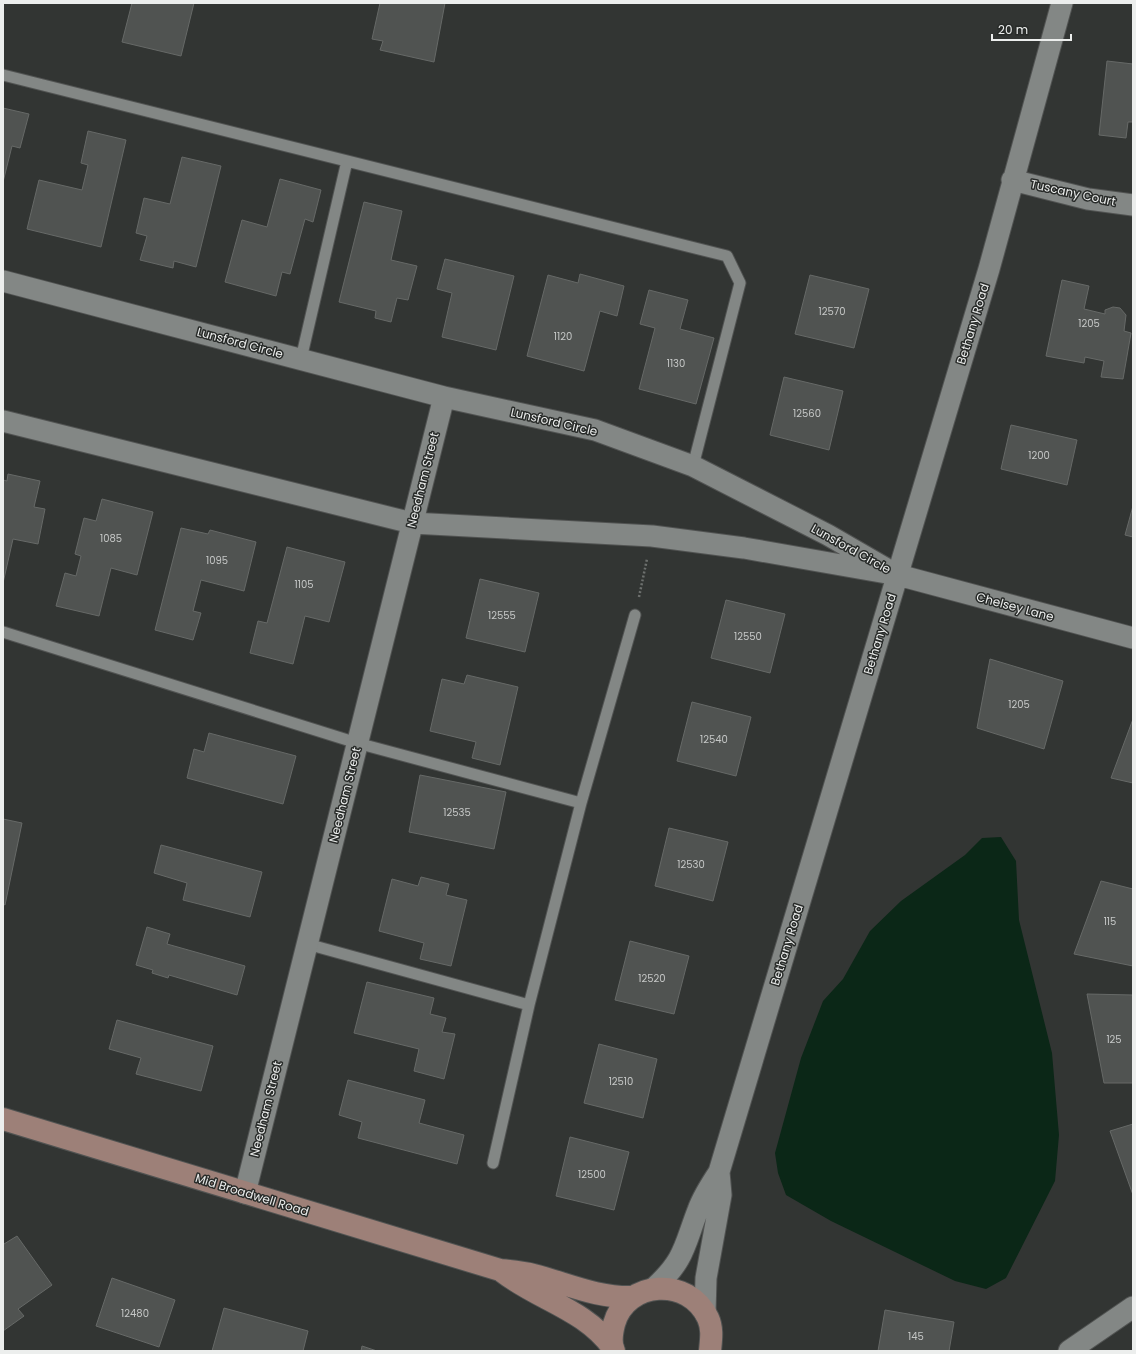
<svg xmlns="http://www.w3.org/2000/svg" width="1136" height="1354" font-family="Poppins,sans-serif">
	<rect width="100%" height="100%" fill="#323533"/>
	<path fill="#0b2717" d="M 1001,837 L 1016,861 L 1019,920 L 1052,1053 L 1059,1135 L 1055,1181 L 1006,1278 L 986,1289 L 955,1281 L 831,1221 L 786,1195 L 778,1173 L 775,1153 L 801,1058 L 823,1001 L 843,979 L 870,931 L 901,901 L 965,855 L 982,838 Z"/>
	<path fill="#505351" stroke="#666967" d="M 132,3 L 194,3 L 181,56 L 122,42 Z
		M 380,3 L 445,3 L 434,62 L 380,50 L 383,41 L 372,39 Z
		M 1107,61 L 1133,64 L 1133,122 L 1128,122 L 1126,138 L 1099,135 Z
		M 3,108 L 29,114 L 20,148 L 12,146 L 3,182 Z
		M 88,131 L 126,140 L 101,247 L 27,229 L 39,180 L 82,190 L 88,165 L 81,163 Z
		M 182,157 L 221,166 L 196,267 L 174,261 L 173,268 L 140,260 L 147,236 L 136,233 L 144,198 L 170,204 Z
		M 280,179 L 321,190 L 313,222 L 305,219 L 290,274 L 282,272 L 276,296 L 225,282 L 242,220 L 267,227 Z
		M 364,202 L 402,211 L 391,260 L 417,266 L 408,300 L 397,298 L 391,322 L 375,318 L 376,311 L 339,302 Z
		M 445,259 L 514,276 L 496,350 L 442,337 L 452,293 L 437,289 Z
		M 580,274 L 624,286 L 617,316 L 600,311 L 584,371 L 527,356 L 548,275 L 578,283 Z
		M 810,275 L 869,289 L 854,348 L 795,334 Z
		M 1062,280 L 1089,286 L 1084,309 L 1105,314 L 1105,310 L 1113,307 L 1120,308 L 1126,315 L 1124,331 L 1131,333 L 1123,379 L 1101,377 L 1104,361 L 1085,357 L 1084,363 L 1046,356 Z
		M 649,290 L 688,300 L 680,329 L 714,338 L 696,404 L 639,389 L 655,328 L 640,324 Z
		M 784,377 L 843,391 L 829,450 L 770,435 Z
		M 1011,425 L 1077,440 L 1067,485 L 1001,469 Z
		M 8,474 L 40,481 L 34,507 L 45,509 L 38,544 L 13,539 L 3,583 L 3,480 L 7,481 Z
		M 102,499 L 153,512 L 137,575 L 111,568 L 99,616 L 56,606 L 65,573 L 76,576 L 81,556 L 75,554 L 84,518 L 96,521 Z
		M 1133,506 L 1133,537 L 1125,535 Z
		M 181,528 L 208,534 L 210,530 L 256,542 L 244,591 L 201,580 L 193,611 L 201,613 L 193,640 L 155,630 Z
		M 287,547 L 345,562 L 329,622 L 305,616 L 293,664 L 250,653 L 258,621 L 267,623 Z
		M 480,579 L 539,593 L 525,652 L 466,638 Z
		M 726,600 L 785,614 L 770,673 L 711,658 Z
		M 990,659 L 1063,681 L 1044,749 L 977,728 Z
		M 467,675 L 518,687 L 500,765 L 472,758 L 476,742 L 430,731 L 442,679 L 464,684 Z
		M 692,702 L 751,717 L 736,776 L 677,761 Z
		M 1133,719 L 1133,783 L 1111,778 Z
		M 209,733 L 296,756 L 283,804 L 187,778 L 194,749 L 204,752 Z
		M 420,775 L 506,792 L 494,849 L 409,832 Z
		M 3,819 L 22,823 L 5,905 L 3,904 Z
		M 669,828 L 728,842 L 713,901 L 655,886 Z
		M 161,845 L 262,872 L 250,917 L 183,900 L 187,883 L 154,873 Z
		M 421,877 L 449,884 L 446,895 L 467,900 L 451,966 L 420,959 L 424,943 L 379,931 L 392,879 L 418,886 Z
		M 1101,881 L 1133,889 L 1133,966 L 1074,954 Z
		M 147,927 L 170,934 L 167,944 L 245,966 L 237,995 L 169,975 L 168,978 L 152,973 L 153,970 L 136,965 Z
		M 630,941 L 689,956 L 674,1014 L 615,1000 Z
		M 367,982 L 434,998 L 430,1014 L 446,1018 L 442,1032 L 455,1034 L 444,1079 L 414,1071 L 419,1049 L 354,1033 Z
		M 1087,994 L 1133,995 L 1133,1083 L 1104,1083 Z
		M 117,1020 L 213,1046 L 201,1091 L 136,1074 L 141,1058 L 109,1049 Z
		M 599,1044 L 657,1059 L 643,1118 L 584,1103 Z
		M 348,1080 L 425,1100 L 419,1123 L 464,1135 L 457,1164 L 358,1138 L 362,1122 L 339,1115 Z
		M 1133,1124 L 1133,1195 L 1110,1131 Z
		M 570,1137 L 629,1152 L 614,1210 L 556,1196 Z
		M 17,1236 L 52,1285 L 18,1309 L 24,1316 L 3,1331 L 3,1243 L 4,1244 Z
		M 112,1278 L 175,1300 L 159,1347 L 96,1326 Z
		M 224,1308 L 308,1331 L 303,1351 L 212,1351 Z
		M 885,1310 L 954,1322 L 949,1351 L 878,1351 Z
		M 362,1346 L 377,1351 L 361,1351 Z"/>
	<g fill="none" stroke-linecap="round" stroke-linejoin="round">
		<g stroke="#515352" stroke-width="13">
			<path id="lane" d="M 3,75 L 727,256 L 740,283 L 693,466
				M 301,359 L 347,161
				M 3,632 L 357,743 L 581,803
				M 307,944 L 529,1005
				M 493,1163 L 529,1005 L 581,803 L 635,615"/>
		</g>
		<g stroke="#515352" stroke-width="23">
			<path id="street" d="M 1012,180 L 1088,199 L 1133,205
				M 3,281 L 444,397 L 595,430 L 693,466 L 828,535 L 885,568
				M 3,421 L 412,523 L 652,536 L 744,548 L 898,575 L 1133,638
				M 245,1193 L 444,397
				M 654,1288 C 685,1260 684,1246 698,1210 C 703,1196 711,1184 719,1172 L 989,269 L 1062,3
				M 705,1313 L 706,1278 L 721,1195 L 719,1172
				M 1069,1351 L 1133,1307"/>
		</g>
		<g stroke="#515352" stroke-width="24">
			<path id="secondary" d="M 3,1119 L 500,1270 C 511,1271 523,1272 534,1275 C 568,1284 597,1298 633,1297
				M 503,1272 C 539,1300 585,1309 613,1348
				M 614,1351 C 610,1343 612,1332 614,1324 C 626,1280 689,1276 708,1318 C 713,1329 711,1340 710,1351"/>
		</g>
		<path stroke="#6d706e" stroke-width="2.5" stroke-dasharray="2 2" stroke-linecap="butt" d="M 639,597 L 647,559"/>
		<use href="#lane" stroke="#838785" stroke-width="11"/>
		<use href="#street" stroke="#838785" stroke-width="21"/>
		<use href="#secondary" stroke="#9d8078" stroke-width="22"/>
	</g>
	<g text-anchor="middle" stroke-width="3" stroke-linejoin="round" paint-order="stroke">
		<g font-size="10" fill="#c5c7c6">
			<text x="832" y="315">12570</text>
			<text x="1089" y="327">1205</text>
			<text x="563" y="340">1120</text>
			<text x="676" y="367">1130</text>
			<text x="807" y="417">12560</text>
			<text x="1039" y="459">1200</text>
			<text x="111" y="542">1085</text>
			<text x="217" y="564">1095</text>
			<text x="304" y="588">1105</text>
			<text x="502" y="619">12555</text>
			<text x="748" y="640">12550</text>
			<text x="1019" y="708">1205</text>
			<text x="714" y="743">12540</text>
			<text x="457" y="816">12535</text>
			<text x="691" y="868">12530</text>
			<text x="1110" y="925">115</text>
			<text x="652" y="982">12520</text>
			<text x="1114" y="1043">125</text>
			<text x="621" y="1085">12510</text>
			<text x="592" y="1178">12500</text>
			<text x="135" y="1317">12480</text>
			<text x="916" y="1340">145</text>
		</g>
		<g font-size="12" fill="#eceeed" stroke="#282b29">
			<text transform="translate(1073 193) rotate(12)" y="4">Tuscany Court</text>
			<text transform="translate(973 324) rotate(-73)" y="4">Bethany Road</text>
			<text transform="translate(240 343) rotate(15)" y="4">Lunsford Circle</text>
			<text transform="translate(554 422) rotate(13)" y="4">Lunsford Circle</text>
			<text transform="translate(423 480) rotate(-76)" y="4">Needham Street</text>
			<text transform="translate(851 549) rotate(29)" y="4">Lunsford Circle</text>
			<text transform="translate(1015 607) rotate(15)" y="4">Chelsey Lane</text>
			<text transform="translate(880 634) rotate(-73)" y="4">Bethany Road</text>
			<text transform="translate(345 795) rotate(-76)" y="4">Needham Street</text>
			<text transform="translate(787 945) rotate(-73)" y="4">Bethany Road</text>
			<text transform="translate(266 1109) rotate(-76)" y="4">Needham Street</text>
			<text transform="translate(252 1195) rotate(17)" y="4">Mid Broadwell Road</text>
		</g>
	</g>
	<rect width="1136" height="1354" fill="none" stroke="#eceeed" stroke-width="8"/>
	<path d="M992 34v6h79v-6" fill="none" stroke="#eceeed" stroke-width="2"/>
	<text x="998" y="34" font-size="12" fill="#eceeed" stroke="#282b29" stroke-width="3" paint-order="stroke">20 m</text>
</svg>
